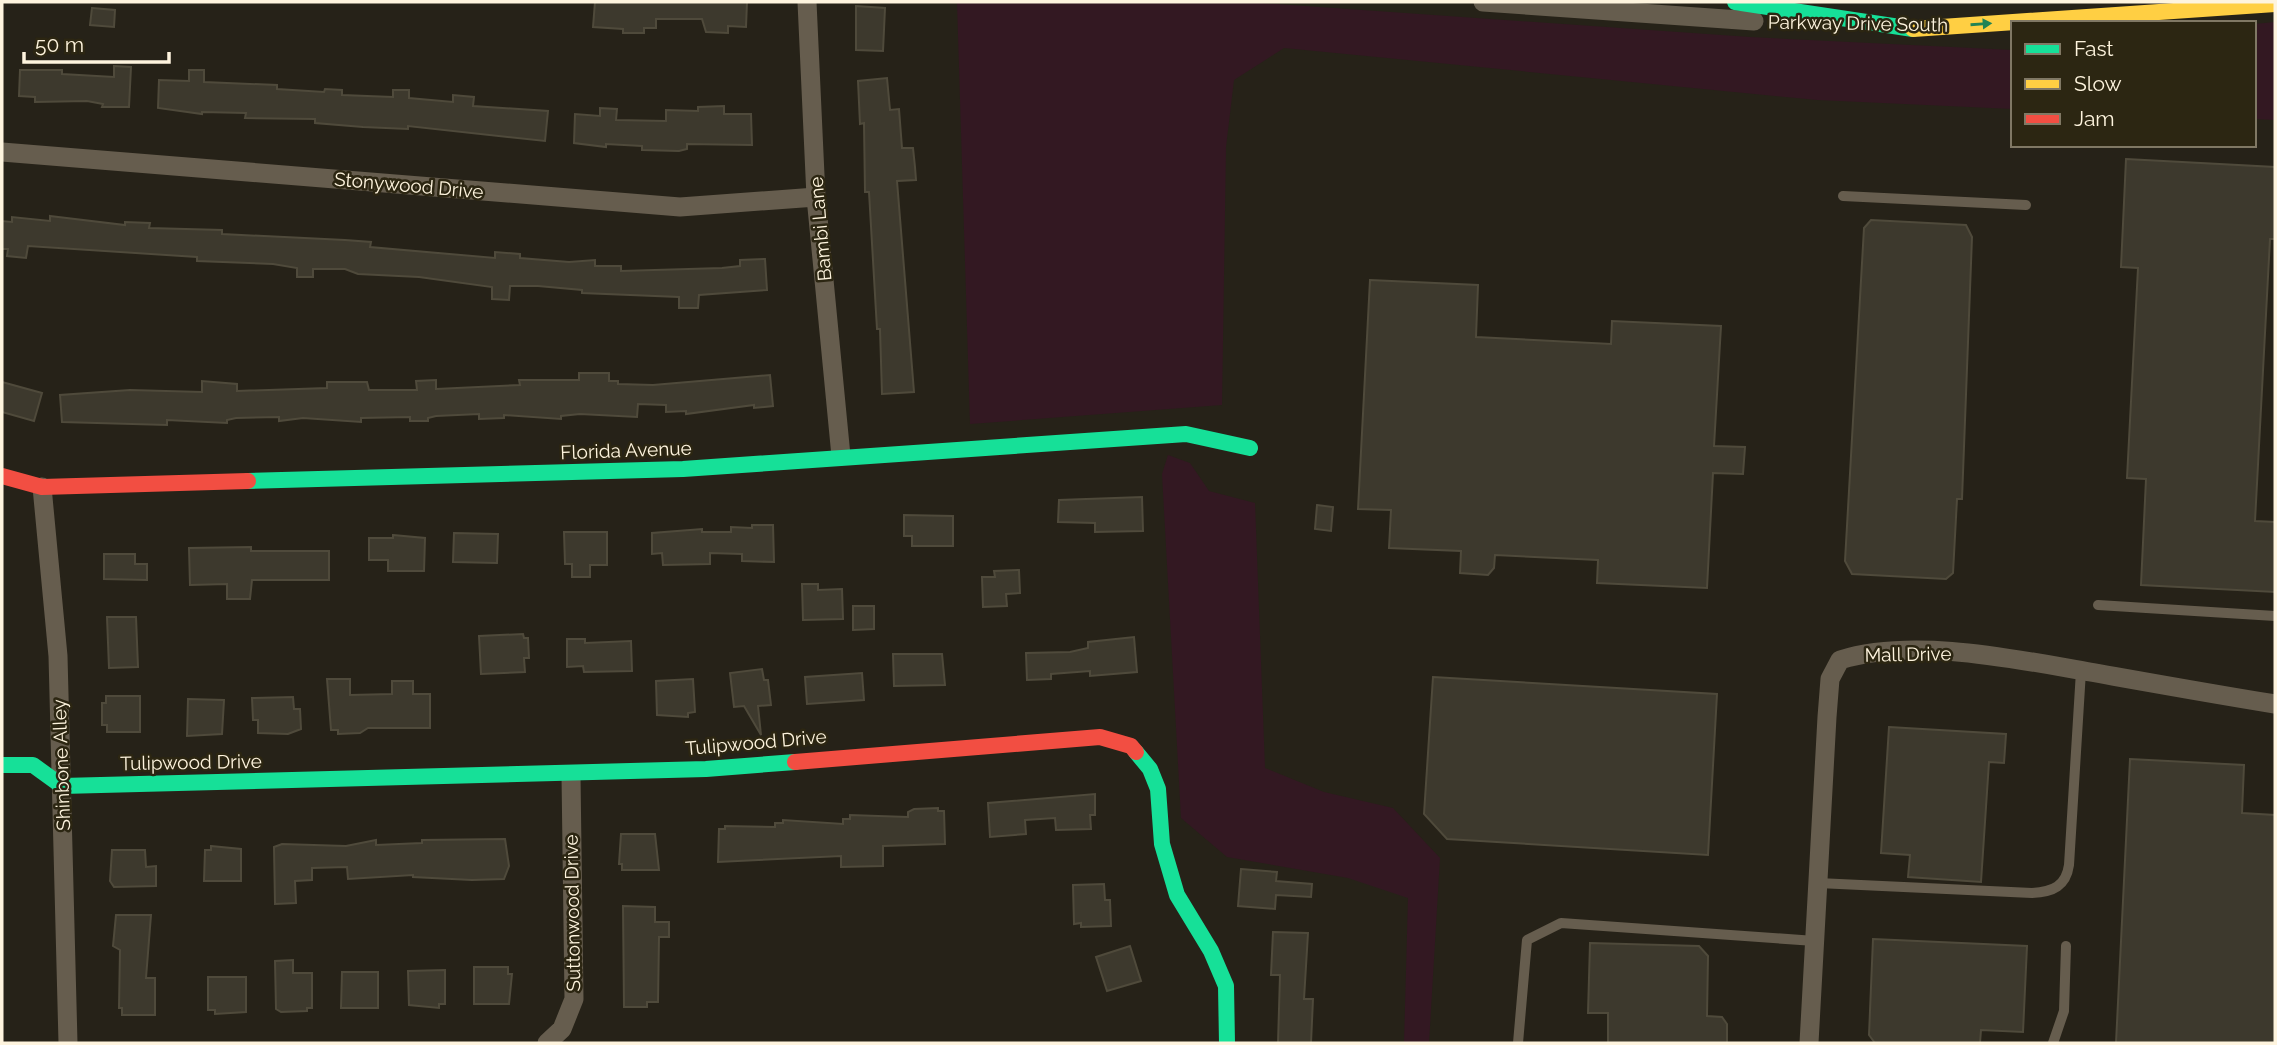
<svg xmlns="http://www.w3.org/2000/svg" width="2277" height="1045" font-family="Raleway,sans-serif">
	<rect width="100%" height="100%" fill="#262218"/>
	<path fill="#331822" d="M 957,2 L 1247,2 L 1750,37 L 2013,50 L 2013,109 L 1817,100 L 1284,48 L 1234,80 L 1226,147 L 1222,405 L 970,424 Z
		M 2275,22 L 2275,120 L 2254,119 L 2254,24 Z
		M 1168,455 L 1190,463 L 1209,491 L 1255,503 L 1265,768 L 1324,792 L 1393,808 L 1440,858 L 1429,1043 L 1404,1043 L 1408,898 L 1348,878 L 1227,857 L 1181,818 L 1162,474 Z"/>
	<path fill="#3d392d" stroke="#4f4a3b" stroke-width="2" d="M 595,2 L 747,2 L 746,27 L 728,26 L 728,33 L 706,32 L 702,19 L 656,19 L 656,28 L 644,28 L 644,33 L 623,33 L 623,29 L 593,27 Z
		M 856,6 L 885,8 L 883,51 L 856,50 Z
		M 92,8 L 115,10 L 114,27 L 90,25 Z
		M 114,66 L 131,67 L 129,107 L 102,107 L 103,104 L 87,101 L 35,102 L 35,97 L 19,96 L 20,70 L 62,70 L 62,74 L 114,77 Z
		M 189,70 L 204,70 L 204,82 L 277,85 L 277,89 L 324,92 L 325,89 L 342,90 L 342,95 L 393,97 L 393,90 L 409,90 L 409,98 L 453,102 L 453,95 L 474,97 L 473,106 L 548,111 L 545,141 L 408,126 L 408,129 L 363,127 L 315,123 L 315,119 L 245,118 L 246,113 L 202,112 L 202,114 L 158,108 L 159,80 L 189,81 Z
		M 887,78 L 890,110 L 899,109 L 902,148 L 913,148 L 915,167 L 916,180 L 897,181 L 914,392 L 882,394 L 880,329 L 877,329 L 869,192 L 865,192 L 864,123 L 860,124 L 858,81 Z
		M 724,106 L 724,114 L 751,114 L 752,145 L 687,144 L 687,149 L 679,151 L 642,150 L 642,146 L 606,144 L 606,147 L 574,143 L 575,114 L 600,116 L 600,108 L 617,109 L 616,120 L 666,121 L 666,110 L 698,111 L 698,107 Z
		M 2126,159 L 2275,167 L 2275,239 L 2270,239 L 2255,521 L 2275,522 L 2275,592 L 2141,585 L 2146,479 L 2127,478 L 2138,268 L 2121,267 Z
		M 50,216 L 125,225 L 125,222 L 150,223 L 149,228 L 222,230 L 222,234 L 345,240 L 371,242 L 370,247 L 495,258 L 495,252 L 520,254 L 520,258 L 569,262 L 595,260 L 595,266 L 621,266 L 621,271 L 722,268 L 740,266 L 740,260 L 765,259 L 767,290 L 699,295 L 698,308 L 679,308 L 679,297 L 582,293 L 582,290 L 538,286 L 510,286 L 509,300 L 492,299 L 492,287 L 419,277 L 358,274 L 345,269 L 313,269 L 313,277 L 297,277 L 297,268 L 273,264 L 197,261 L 197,257 L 28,246 L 26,258 L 7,256 L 8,249 L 2,249 L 2,221 L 12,222 L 12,217 L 50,221 Z
		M 1871,220 L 1966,225 L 1972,237 L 1962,499 L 1957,499 L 1953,573 L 1946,579 L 1852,574 L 1845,561 L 1864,228 Z
		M 1370,280 L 1478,285 L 1476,337 L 1611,344 L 1612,321 L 1721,326 L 1714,446 L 1745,447 L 1743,474 L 1713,473 L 1707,588 L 1597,583 L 1598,560 L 1495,555 L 1494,568 L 1488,575 L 1460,573 L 1461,551 L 1389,548 L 1391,510 L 1358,509 Z
		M 579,373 L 609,373 L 609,381 L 618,381 L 618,384 L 653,385 L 770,375 L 773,406 L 754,408 L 754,405 L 686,414 L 686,411 L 666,412 L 666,405 L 638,404 L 637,417 L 580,414 L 561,416 L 561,419 L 504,415 L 504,418 L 479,419 L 479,414 L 436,416 L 428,418 L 428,421 L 410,421 L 410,417 L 361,418 L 361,422 L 303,418 L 279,421 L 279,417 L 236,418 L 227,420 L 227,423 L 167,420 L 167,425 L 62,422 L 60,395 L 130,390 L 202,392 L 202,381 L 237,384 L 237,391 L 327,388 L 327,382 L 367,382 L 369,390 L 417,390 L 416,381 L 436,380 L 436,389 L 520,385 L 519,380 L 579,380 Z
		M 2,382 L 42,393 L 34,421 L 2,412 Z
		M 1142,497 L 1143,531 L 1095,532 L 1095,523 L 1058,522 L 1059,500 Z
		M 1317,505 L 1333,507 L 1331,531 L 1315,529 Z
		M 904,515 L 953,516 L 953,546 L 912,546 L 912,536 L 904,536 Z
		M 752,525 L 773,525 L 774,562 L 742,561 L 742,554 L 710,553 L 710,564 L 663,565 L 662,553 L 652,554 L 652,533 L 702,529 L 702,532 L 731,532 L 731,527 L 752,528 Z
		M 564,532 L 607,532 L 607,565 L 590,565 L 590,577 L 572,577 L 572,564 L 565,564 Z
		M 454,533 L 498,534 L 497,563 L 453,562 Z
		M 393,535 L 425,538 L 424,571 L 388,571 L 388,560 L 369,560 L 369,538 L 393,538 Z
		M 251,547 L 251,551 L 329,551 L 329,580 L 252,580 L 250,599 L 227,599 L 227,584 L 190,585 L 189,548 Z
		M 104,554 L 135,554 L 135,564 L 147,564 L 147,580 L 104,579 Z
		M 1019,570 L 1020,593 L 1006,594 L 1007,606 L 983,607 L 982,577 L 995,577 L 994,571 Z
		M 802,584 L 818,584 L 818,590 L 842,589 L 843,619 L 803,620 Z
		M 853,606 L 874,606 L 874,629 L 853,630 Z
		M 107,617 L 136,617 L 138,667 L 109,668 Z
		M 523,634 L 524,638 L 528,638 L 529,658 L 524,658 L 525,672 L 481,674 L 479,636 Z
		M 1134,637 L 1137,672 L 1090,676 L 1090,671 L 1051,674 L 1051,679 L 1027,680 L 1026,653 L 1070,652 L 1088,648 L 1088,642 Z
		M 567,639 L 585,639 L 585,643 L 631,641 L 632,671 L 584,672 L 583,666 L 567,667 Z
		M 893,654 L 942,654 L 945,685 L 894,686 Z
		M 762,669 L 764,680 L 768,680 L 771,705 L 758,706 L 761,735 L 744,706 L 734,707 L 730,673 Z
		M 862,673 L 864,700 L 807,704 L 805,677 Z
		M 1433,677 L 1717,694 L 1708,855 L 1447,839 L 1424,814 Z
		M 327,679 L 350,679 L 350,695 L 392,694 L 392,681 L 413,681 L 413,694 L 430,694 L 430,728 L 368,728 L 360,733 L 338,734 L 338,730 L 331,730 Z
		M 693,679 L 695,712 L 688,713 L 688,717 L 657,715 L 656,681 Z
		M 106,696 L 140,696 L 140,732 L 107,732 L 107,725 L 102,725 L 102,703 L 106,703 Z
		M 293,697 L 294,709 L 300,709 L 301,729 L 288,734 L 258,733 L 258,720 L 253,720 L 252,698 Z
		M 188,699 L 224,700 L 222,734 L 187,736 Z
		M 1889,727 L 2006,734 L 2004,763 L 1989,762 L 1981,882 L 1908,877 L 1910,855 L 1881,853 Z
		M 2130,759 L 2244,765 L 2242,813 L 2275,815 L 2275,1043 L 2116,1043 Z
		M 1095,794 L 1095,815 L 1090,815 L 1091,829 L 1056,830 L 1055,818 L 1025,820 L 1026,834 L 990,837 L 988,803 Z
		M 938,808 L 938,811 L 944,811 L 945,844 L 883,846 L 883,866 L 841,867 L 841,856 L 718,862 L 719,829 L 725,829 L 725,826 L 775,827 L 775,823 L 783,823 L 783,820 L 843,824 L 843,819 L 850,819 L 850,815 L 908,817 L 908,812 L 914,809 Z
		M 621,834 L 655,834 L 659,870 L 622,870 L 622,864 L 619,864 Z
		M 505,839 L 509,866 L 504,879 L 472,880 L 413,877 L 413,875 L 348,879 L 347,867 L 312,868 L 312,880 L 295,881 L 296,903 L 275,904 L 274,847 L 282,844 L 346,846 L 376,840 L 376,845 L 422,843 L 422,840 Z
		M 211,846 L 241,849 L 241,881 L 204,881 L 205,850 L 211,850 Z
		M 112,850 L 145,850 L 146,867 L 156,866 L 156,886 L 114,887 L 110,881 Z
		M 1241,869 L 1277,872 L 1276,881 L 1312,884 L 1311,897 L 1276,895 L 1275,909 L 1238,906 Z
		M 1104,884 L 1105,900 L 1110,900 L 1111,926 L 1081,927 L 1081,923 L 1074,924 L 1073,885 Z
		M 623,906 L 655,907 L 655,922 L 669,922 L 669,937 L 659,937 L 658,1002 L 647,1002 L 647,1007 L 624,1007 Z
		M 116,915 L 151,915 L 146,978 L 155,978 L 155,1015 L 122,1015 L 122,1008 L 119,1008 L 120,950 L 113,946 Z
		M 1273,932 L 1308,933 L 1304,999 L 1313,999 L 1311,1043 L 1278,1043 L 1280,975 L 1271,975 Z
		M 1873,939 L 2027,946 L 2023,1032 L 1981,1030 L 1980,1043 L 1875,1043 L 1869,1035 Z
		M 1590,943 L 1699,946 L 1708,956 L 1707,1016 L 1722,1017 L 1727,1024 L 1727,1043 L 1608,1043 L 1608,1013 L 1588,1013 Z
		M 1130,946 L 1141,981 L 1107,991 L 1096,957 Z
		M 293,960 L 293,973 L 312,973 L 312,1008 L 307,1008 L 307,1011 L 281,1012 L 276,1009 L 275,961 Z
		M 474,967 L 508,967 L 508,974 L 512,974 L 509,1004 L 474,1004 Z
		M 445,970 L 445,1004 L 439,1004 L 439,1008 L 409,1005 L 408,971 Z
		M 342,972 L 378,972 L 378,1008 L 341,1008 Z
		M 208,977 L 246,977 L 246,1012 L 215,1014 L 215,1010 L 208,1010 Z"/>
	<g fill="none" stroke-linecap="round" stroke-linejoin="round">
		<path stroke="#665d4e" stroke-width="10" d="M 1843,196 L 2026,205
			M 2098,605 L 2275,616
			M 1818,883 L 2032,893 C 2053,892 2066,886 2069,865 L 2081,671
			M 1518,1043 L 1527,940 L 1561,923 L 1815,941
			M 2053,1043 L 2064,1011 L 2066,946"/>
		<path stroke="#665d4e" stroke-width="19" d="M 807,2 L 816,197 L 841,456
			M 1483,2 L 1754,21
			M 2,152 L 680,207 L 816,197
			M 42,487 L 58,656 L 68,1043
			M 547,1043 L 562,1029 L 574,999 L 571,775
			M 1809,1043 L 1827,717 L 1830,679 L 1840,660 C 1913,637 2015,659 2090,672 C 2152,683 2213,694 2275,704"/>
		<path stroke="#16e098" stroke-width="16" d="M 1735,2 L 1913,29
			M 248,481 L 683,469 L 1186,434 L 1250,448
			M 1136,752 L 1150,769 L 1158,789 L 1162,844 L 1177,895 L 1211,951 L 1226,986 L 1227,1043
			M 2,765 L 33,765 L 62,786 L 706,769 L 795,762"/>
		<path stroke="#ffcf43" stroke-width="16" d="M 1913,29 L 2275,4"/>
		<path stroke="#f24e42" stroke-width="16" d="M 2,476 L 42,487 L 248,481
			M 795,762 L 1100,737 L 1131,746 L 1136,752"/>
	</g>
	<defs><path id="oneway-solid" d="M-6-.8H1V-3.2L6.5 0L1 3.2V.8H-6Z" transform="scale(1.75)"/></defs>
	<use fill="#218355" href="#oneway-solid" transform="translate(1981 24) rotate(-4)"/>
	<g text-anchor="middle" stroke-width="5" stroke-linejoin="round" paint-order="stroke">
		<g font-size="19" fill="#fef4de" stroke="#2c2612">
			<text transform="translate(1858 23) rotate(1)" y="7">Parkway Drive South</text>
			<text transform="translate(409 185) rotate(5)" y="7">Stonywood Drive</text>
			<text transform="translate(820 229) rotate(-95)" y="7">Bambi Lane</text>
			<text transform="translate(626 450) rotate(-2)" y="7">Florida Avenue</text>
			<text transform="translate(1908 654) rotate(-1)" y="7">Mall Drive</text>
			<text transform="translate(756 742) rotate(-5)" y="7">Tulipwood Drive</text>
			<text transform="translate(191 762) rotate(-1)" y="7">Tulipwood Drive</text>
			<text transform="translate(61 765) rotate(-92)" y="7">Shinbone Alley</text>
			<text transform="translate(572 913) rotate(-91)" y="7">Suttonwood Drive</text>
		</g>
	</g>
	<rect width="2277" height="1045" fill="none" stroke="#fef4de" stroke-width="7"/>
	<rect x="2011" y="21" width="245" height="126" fill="#2c2612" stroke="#807864" stroke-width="2"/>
	<rect x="2025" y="44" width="35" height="10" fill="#16e098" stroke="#807864" stroke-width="2"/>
	<text x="2074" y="56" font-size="21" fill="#fef4de">Fast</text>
	<rect x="2025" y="79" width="35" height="10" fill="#ffcf43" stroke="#807864" stroke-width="2"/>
	<text x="2074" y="91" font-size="21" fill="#fef4de">Slow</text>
	<rect x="2025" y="114" width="35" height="10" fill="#f24e42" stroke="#807864" stroke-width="2"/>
	<text x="2074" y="126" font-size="21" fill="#fef4de">Jam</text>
	<path d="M24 52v10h145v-10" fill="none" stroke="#fef4de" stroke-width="3.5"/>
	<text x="35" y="52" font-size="21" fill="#fef4de" stroke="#2c2612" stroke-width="5" paint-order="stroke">50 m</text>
</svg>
